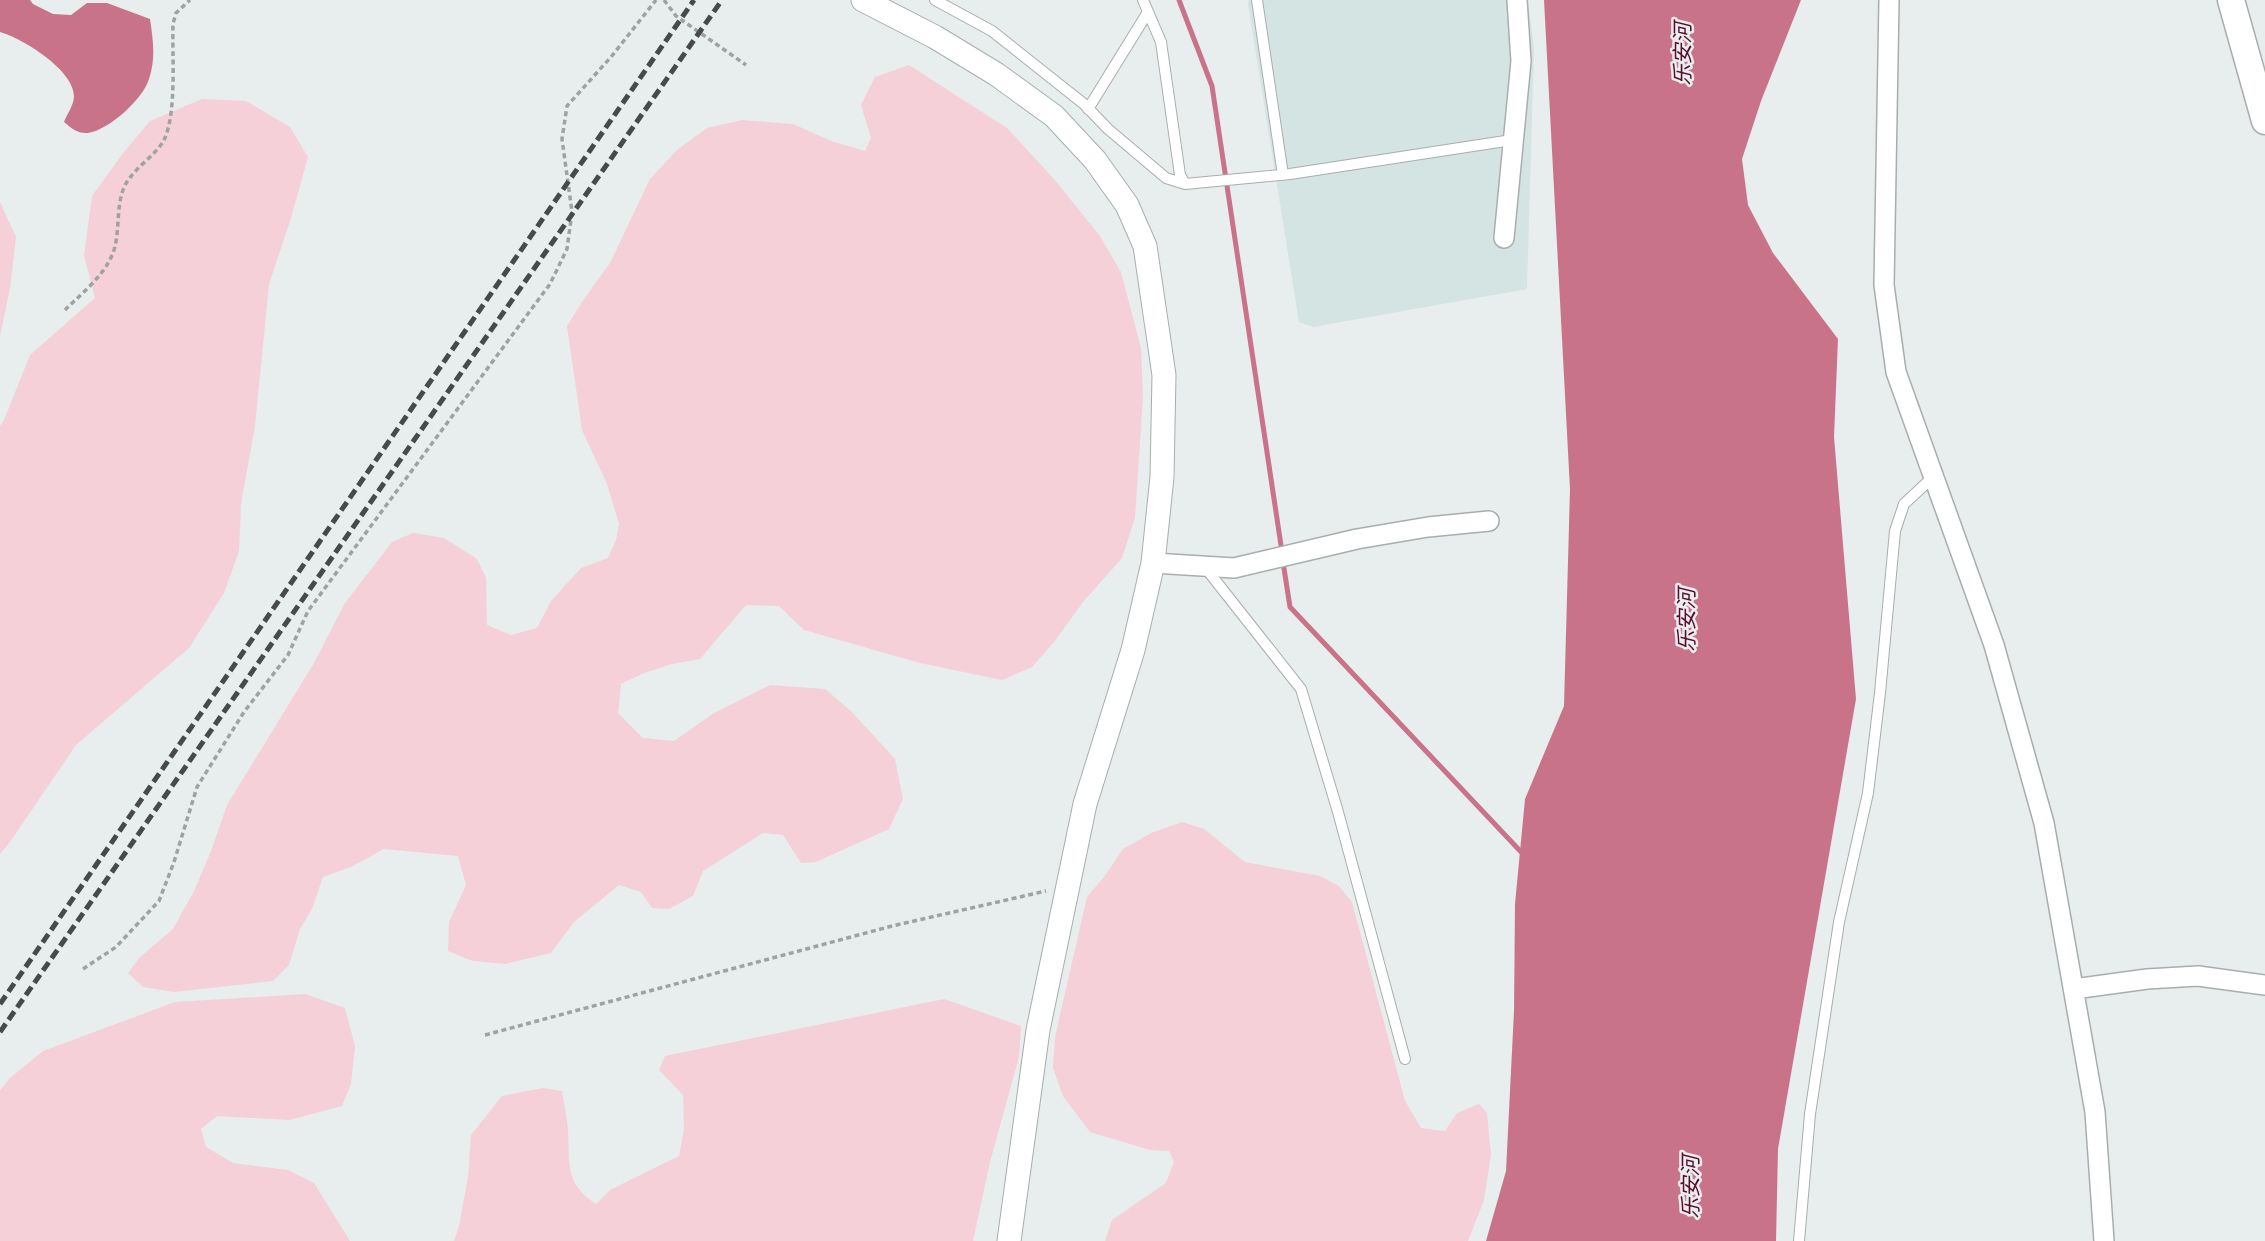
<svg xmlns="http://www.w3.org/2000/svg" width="2265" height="1241" font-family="Raleway,'Noto Sans SC',sans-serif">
	<rect width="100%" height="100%" fill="#e7eeed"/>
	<path fill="#d4e4e2" d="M 1249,0 L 1528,0 L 1534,49 L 1527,289 L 1313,327 L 1299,322 L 1248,4 Z"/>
	<path fill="#f5d0d8" d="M 909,65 L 1007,128 L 1054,179 L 1100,236 L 1121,272 L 1141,348 L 1143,396 L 1135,518 L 1122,558 L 1083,602 L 1054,642 L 1032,667 L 1002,680 L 920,663 L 804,630 L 779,606 L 746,605 L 700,659 L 672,664 L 644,673 L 621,684 L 618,713 L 643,738 L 674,741 L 714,713 L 770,685 L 825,689 L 851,711 L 895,759 L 903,799 L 889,829 L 816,862 L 801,863 L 783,835 L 763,833 L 703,871 L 693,896 L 669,909 L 652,908 L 641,892 L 619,885 L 574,922 L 551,953 L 505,964 L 473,961 L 448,951 L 449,922 L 466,885 L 458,856 L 384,849 L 353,866 L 323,877 L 312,909 L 300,929 L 289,965 L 273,981 L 174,992 L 143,987 L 128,973 L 139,958 L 173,929 L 194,891 L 211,851 L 227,805 L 314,663 L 345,603 L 392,542 L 413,533 L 444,538 L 477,559 L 486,578 L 487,625 L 511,635 L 537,628 L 551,601 L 581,568 L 608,558 L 616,540 L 619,524 L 607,484 L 582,430 L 567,326 L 584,299 L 610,263 L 650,179 L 677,150 L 707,128 L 742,120 L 793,124 L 831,141 L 865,151 L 871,138 L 861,105 L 875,77 Z
		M 202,99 L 246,101 L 290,127 L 308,157 L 291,218 L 269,284 L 255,426 L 241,504 L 239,551 L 224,593 L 189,648 L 76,745 L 10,842 L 0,854 L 0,426 L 4,420 L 30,355 L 95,298 L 84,256 L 92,196 L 123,153 L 150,121 Z
		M 0,202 L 16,237 L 10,288 L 0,336 Z
		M 1182,822 L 1204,829 L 1245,862 L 1320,876 L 1339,886 L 1352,902 L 1405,1101 L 1421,1128 L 1445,1131 L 1457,1113 L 1479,1104 L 1487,1113 L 1491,1155 L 1484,1200 L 1468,1241 L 1105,1241 L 1112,1220 L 1166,1183 L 1174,1162 L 1169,1151 L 1150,1150 L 1090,1132 L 1063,1096 L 1053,1068 L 1055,1037 L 1087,897 L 1104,877 L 1123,849 L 1151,833 Z
		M 305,994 L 345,1008 L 355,1046 L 351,1084 L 342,1106 L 290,1120 L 217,1116 L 201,1129 L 206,1147 L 233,1163 L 288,1170 L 314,1183 L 350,1241 L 0,1241 L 0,1090 L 10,1078 L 43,1051 L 175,1002 Z
		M 944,999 L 1021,1026 L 1019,1057 L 990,1162 L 973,1241 L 454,1241 L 459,1226 L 468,1177 L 471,1135 L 502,1096 L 543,1088 L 562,1091 C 564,1104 567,1117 568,1130 C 570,1164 564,1183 596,1204 L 610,1190 L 679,1156 L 684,1129 L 683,1095 L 659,1070 L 665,1056 Z"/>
	<path fill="#c9738b" d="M 0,0 L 30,0 L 33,4 L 53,14 L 71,15 L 87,3 L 107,3 L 150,19 C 153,40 156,58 149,79 C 143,99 109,130 88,133 C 78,134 71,128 64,122 C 67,114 74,105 74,96 C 74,70 22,38 0,32 Z
		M 1544,0 L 1801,0 L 1761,101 L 1742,159 L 1748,205 L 1773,253 L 1838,339 L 1834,437 L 1856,699 L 1778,1149 L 1776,1241 L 1486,1241 L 1506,1171 L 1514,1011 L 1515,904 L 1525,799 L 1564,706 L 1570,489 Z"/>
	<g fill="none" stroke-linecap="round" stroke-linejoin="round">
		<path stroke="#c9738b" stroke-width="5" d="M 1179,0 L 1212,86 L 1282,552
			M 1283,562 L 1290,607 L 1523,854"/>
		<g stroke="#a8aead" stroke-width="12">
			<path id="service" d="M 935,0 L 992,31 L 1084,104 L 1108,129 L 1166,178 L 1185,184
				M 1143,0 L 1161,42 L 1180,175 L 1185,184 L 1290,174 L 1512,140
				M 1257,0 L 1283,175
				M 1088,109 L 1148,12
				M 1204,566 L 1301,689 L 1338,812 L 1405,1059
				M 1799,1241 L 1810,1114 L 1839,922 L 1868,793 L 1880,693 L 1895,531 L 1904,504 L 1933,477"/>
		</g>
		<g stroke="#a8aead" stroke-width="22">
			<path id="minor" d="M 1889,0 L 1884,285 L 1896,372 L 1994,645 L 2044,823 L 2095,1112 L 2104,1241
				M 1504,238 L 1521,61 L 1517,0
				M 1153,563 L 1234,568 L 1357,539 L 1428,527 L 1489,521
				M 2074,989 L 2147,979 L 2198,976 L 2265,985"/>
		</g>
		<g stroke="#a8aead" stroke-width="25">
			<path id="tertiary" d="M 863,0 L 935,37 L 996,74 L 1054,116 L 1095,160 L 1127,205 L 1145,246 L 1164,375 L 1162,477 L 1153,563 L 1133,650 L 1085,804 L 1038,1030 L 1009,1241"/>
		</g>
		<g stroke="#a8aead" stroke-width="29">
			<path id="secondary" d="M 2231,0 L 2265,121"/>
		</g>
		<path stroke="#9ea3a2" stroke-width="3.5" stroke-dasharray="5 3.5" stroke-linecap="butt" d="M 664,0 L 676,16 L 746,65
			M 65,310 C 82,293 104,276 113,253 C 120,235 116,209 123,190 C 130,170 155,157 164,140 C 177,113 172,55 173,24 L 176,13 L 190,0
			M 83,969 L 116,947 L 159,901 L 174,862 L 197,787 L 244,712 L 288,655 L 308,611 L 550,284 L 567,249 L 572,212 L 562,139 L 567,106 L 611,57 L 656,0
			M 485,1035 L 892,926 L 1046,891"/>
		<use href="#service" stroke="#fff" stroke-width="10"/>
		<use href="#minor" stroke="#fff" stroke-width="19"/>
		<use href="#tertiary" stroke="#fff" stroke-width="23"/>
		<use href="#secondary" stroke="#fff" stroke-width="26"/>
		<path stroke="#474a49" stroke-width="5" stroke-dasharray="10 5" stroke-linecap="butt" d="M 0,1004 L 694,0
			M 0,1032 L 722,0"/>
	</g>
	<g text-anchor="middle" stroke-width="5" stroke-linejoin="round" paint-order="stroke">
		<g font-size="21" font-style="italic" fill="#5a0a2b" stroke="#e7eeed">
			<text transform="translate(1683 54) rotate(-90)" y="7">乐安河</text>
			<text transform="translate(1687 620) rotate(-90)" y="7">乐安河</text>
			<text transform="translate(1691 1187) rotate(-90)" y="7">乐安河</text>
		</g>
	</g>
</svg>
